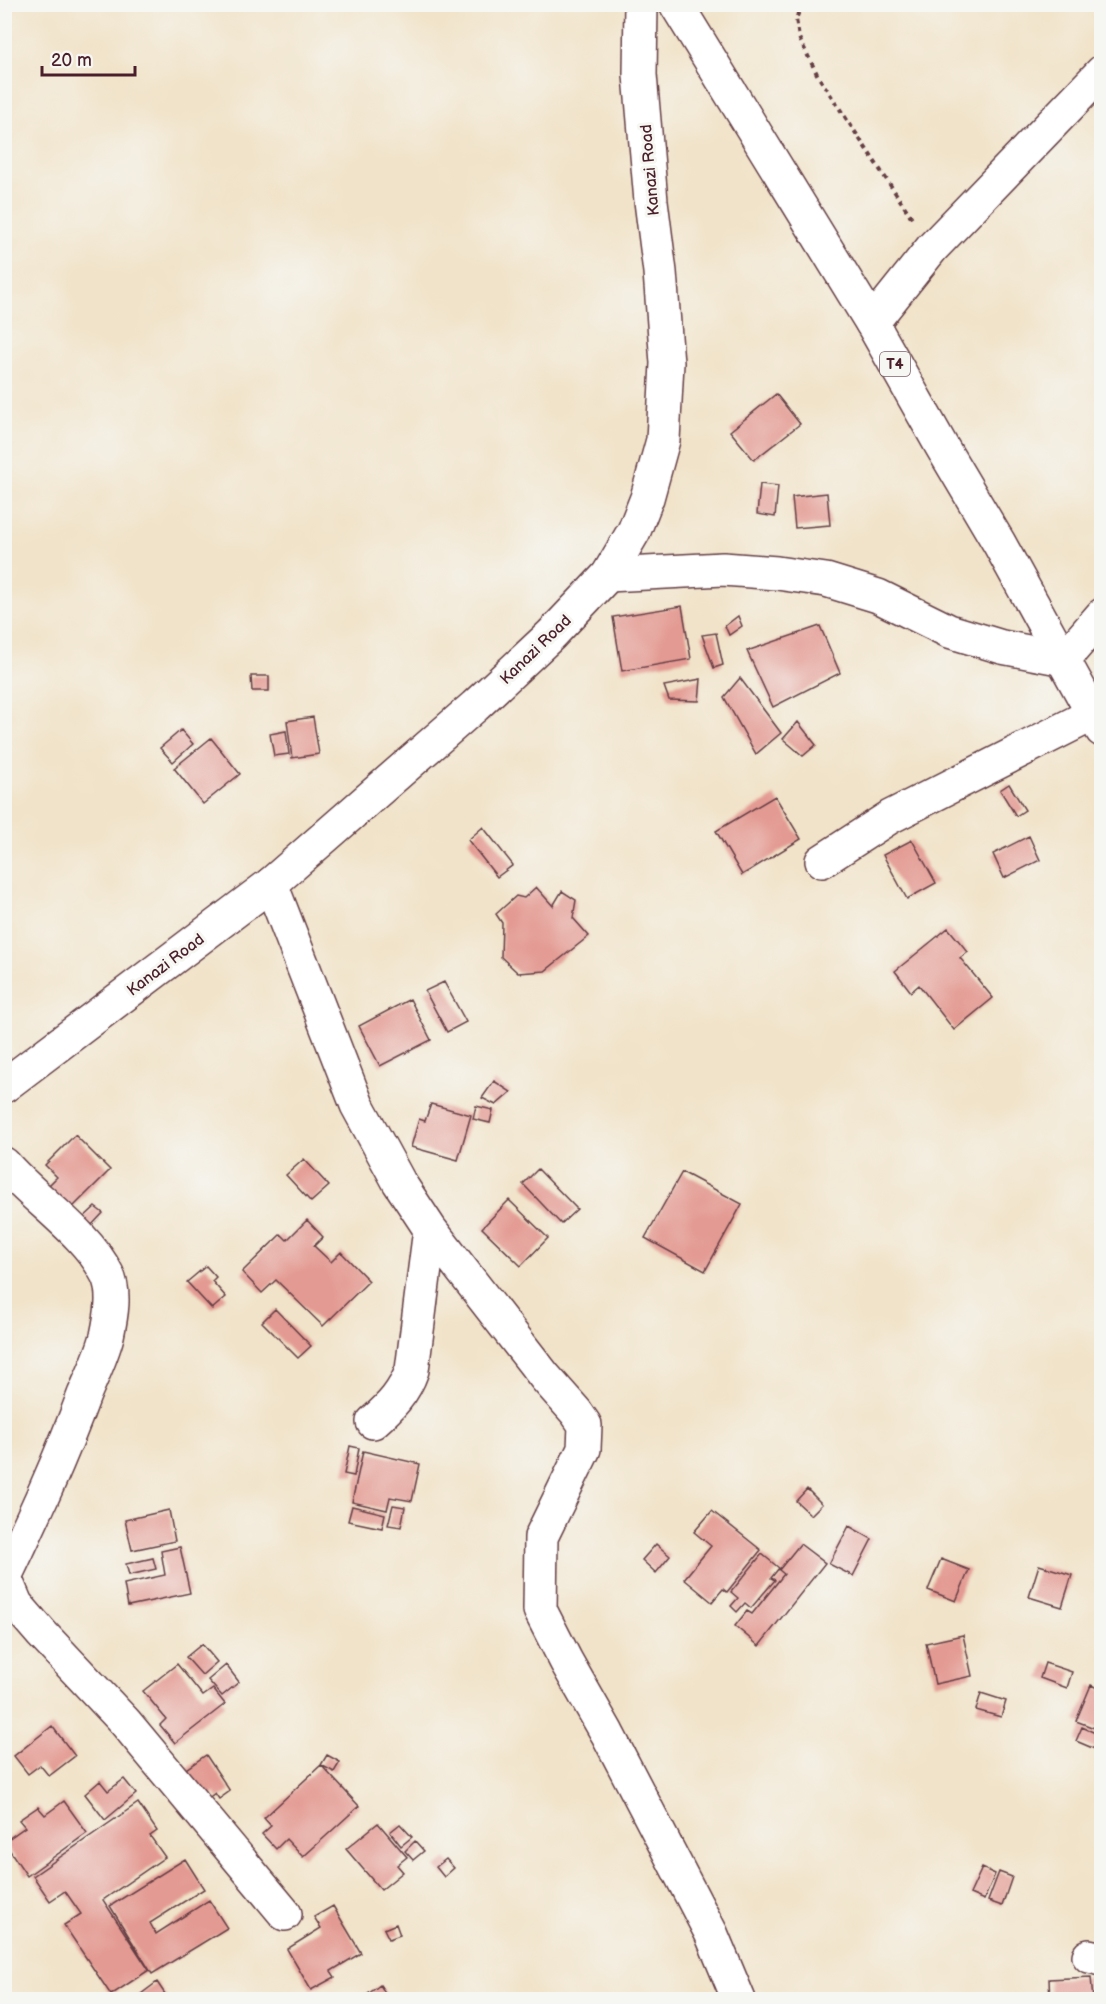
<svg xmlns="http://www.w3.org/2000/svg" width="1106" height="2004" font-family="'Balsamiq Sans',sans-serif">
	<rect width="100%" height="100%" fill="#f6f6f2"/>
	<filter id="ink" filterUnits="userSpaceOnUse"><feTurbulence type="fractalNoise" baseFrequency=".0167" numOctaves="2"/><feDisplacementMap in="SourceGraphic" scale="12" xChannelSelector="R" yChannelSelector="G"/><feConvolveMatrix kernelMatrix="1 2 1 2 8 2 1 2 1" color-interpolation-filters="sRGB"/></filter>
	<filter id="wash" filterUnits="userSpaceOnUse"><feTurbulence type="fractalNoise" baseFrequency=".008" numOctaves="4" result="noise"/><feDisplacementMap in="SourceGraphic" scale="24" xChannelSelector="R" yChannelSelector="G"/><feGaussianBlur stdDeviation="1.35" result="paint"/><feColorMatrix in="noise" values="0 0 0 0 0 0 0 0 0 0 0 0 0 0 0 0 0 1.4 0 .05"/><feComposite in="paint" operator="in"/></filter>
	<g filter="url(#wash)">
		<rect width="100%" height="100%" fill="#f1e3c9"/>
		<g id="blocks">
			<path fill="#e39a92" d="M 776,394 L 800,424 L 754,460 L 730,431 Z
				M 760,484 L 778,486 L 775,517 L 757,514 Z
				M 827,493 L 830,525 L 795,528 L 792,497 Z
				M 682,606 L 691,659 L 622,671 L 613,617 Z
				M 738,616 L 742,626 L 729,635 L 725,626 Z
				M 820,626 L 840,673 L 773,707 L 747,651 Z
				M 716,633 L 723,665 L 714,668 L 702,635 Z
				M 251,676 L 269,676 L 269,691 L 252,691 Z
				M 740,678 L 781,733 L 756,754 L 724,697 Z
				M 701,679 L 699,701 L 669,700 L 664,686 Z
				M 313,717 L 319,754 L 292,758 L 287,721 Z
				M 798,722 L 816,745 L 803,756 L 783,739 Z
				M 181,730 L 193,744 L 173,762 L 160,748 Z
				M 286,731 L 289,754 L 274,756 L 270,734 Z
				M 211,738 L 240,774 L 203,804 L 174,768 Z
				M 1009,784 L 1025,810 L 1016,816 L 1000,790 Z
				M 775,796 L 801,839 L 742,875 L 716,831 Z
				M 483,827 L 513,865 L 497,877 L 468,840 Z
				M 1029,836 L 1040,860 L 1004,878 L 993,854 Z
				M 912,840 L 936,883 L 907,899 L 883,855 Z
				M 536,887 L 553,906 L 562,891 L 576,900 L 573,918 L 589,936 L 545,971 L 518,973 L 501,957 L 502,923 L 496,914 L 516,896 L 524,898 Z
				M 948,928 L 968,952 L 960,958 L 993,998 L 954,1030 L 919,985 L 911,992 L 895,971 Z
				M 444,982 L 466,1022 L 447,1032 L 425,991 Z
				M 410,999 L 431,1040 L 380,1066 L 359,1026 Z
				M 494,1081 L 511,1092 L 496,1105 L 482,1098 Z
				M 431,1104 L 471,1115 L 458,1160 L 411,1147 L 419,1119 L 425,1121 Z
				M 476,1106 L 493,1110 L 490,1123 L 473,1119 Z
				M 75,1135 L 110,1170 L 70,1210 L 47,1187 L 57,1177 L 45,1165 Z
				M 304,1159 L 329,1186 L 311,1202 L 286,1175 Z
				M 538,1169 L 577,1209 L 561,1224 L 523,1184 Z
				M 682,1172 L 742,1204 L 705,1271 L 645,1238 Z
				M 509,1200 L 548,1238 L 521,1266 L 482,1228 Z
				M 95,1207 L 103,1213 L 90,1227 L 82,1219 Z
				M 307,1220 L 323,1237 L 314,1246 L 331,1262 L 341,1252 L 369,1281 L 323,1326 L 276,1280 L 262,1293 L 242,1272 L 281,1234 L 287,1240 Z
				M 206,1266 L 216,1277 L 212,1281 L 226,1297 L 212,1309 L 187,1282 Z
				M 275,1309 L 311,1346 L 298,1358 L 262,1322 Z
				M 350,1446 L 359,1448 L 354,1476 L 344,1474 Z
				M 363,1451 L 420,1464 L 412,1501 L 390,1497 L 387,1510 L 352,1502 Z
				M 807,1489 L 822,1504 L 811,1515 L 796,1501 Z
				M 393,1505 L 405,1507 L 401,1527 L 388,1525 Z
				M 352,1506 L 385,1514 L 382,1528 L 348,1521 Z
				M 169,1510 L 175,1541 L 132,1550 L 125,1520 Z
				M 712,1511 L 761,1550 L 727,1592 L 723,1589 L 712,1602 L 684,1579 L 711,1546 L 694,1532 Z
				M 849,1526 L 872,1539 L 853,1576 L 829,1564 Z
				M 656,1544 L 670,1556 L 656,1573 L 642,1560 Z
				M 800,1544 L 825,1563 L 759,1646 L 735,1626 L 747,1611 L 752,1614 L 784,1574 L 779,1570 Z
				M 180,1547 L 190,1593 L 128,1606 L 124,1584 L 165,1575 L 161,1551 Z
				M 762,1554 L 779,1568 L 771,1578 L 775,1580 L 751,1608 L 745,1603 L 737,1612 L 731,1606 L 738,1598 L 731,1592 Z
				M 153,1558 L 156,1569 L 129,1575 L 126,1564 Z
				M 941,1559 L 969,1570 L 956,1601 L 928,1590 Z
				M 1039,1565 L 1072,1575 L 1062,1607 L 1029,1597 Z
				M 963,1635 L 972,1676 L 935,1684 L 926,1643 Z
				M 202,1644 L 217,1662 L 202,1675 L 186,1657 Z
				M 1045,1663 L 1072,1672 L 1067,1688 L 1040,1678 Z
				M 177,1664 L 203,1696 L 213,1689 L 225,1704 L 175,1743 L 160,1725 L 166,1719 L 143,1691 Z
				M 226,1665 L 239,1682 L 222,1696 L 208,1680 Z
				M 1091,1685 L 1102,1690 L 1102,1731 L 1076,1721 Z
				M 981,1693 L 1006,1701 L 1001,1717 L 976,1710 Z
				M 52,1726 L 75,1756 L 49,1776 L 40,1765 L 28,1774 L 14,1756 Z
				M 1082,1727 L 1102,1736 L 1102,1752 L 1076,1741 Z
				M 206,1755 L 230,1791 L 219,1799 L 215,1793 L 203,1802 L 194,1780 L 186,1769 Z
				M 327,1755 L 340,1762 L 334,1772 L 321,1765 L 359,1806 L 303,1857 L 286,1839 L 276,1849 L 262,1834 L 271,1826 L 264,1818 L 321,1765 Z
				M 124,1779 L 136,1794 L 105,1820 L 85,1794 L 100,1781 L 108,1791 Z
				M 64,1801 L 87,1833 L 27,1876 L 4,1842 L 25,1827 L 19,1820 L 38,1807 L 45,1815 Z
				M 138,1803 L 157,1831 L 150,1836 L 165,1857 L 103,1900 L 149,1970 L 111,1995 L 64,1925 L 81,1914 L 65,1891 L 50,1901 L 33,1876 Z
				M 378,1823 L 407,1857 L 397,1865 L 403,1872 L 381,1890 L 346,1849 Z
				M 400,1824 L 412,1837 L 401,1846 L 390,1832 Z
				M 415,1841 L 424,1851 L 413,1860 L 405,1851 Z
				M 185,1859 L 204,1889 L 150,1923 L 156,1934 L 209,1900 L 227,1928 L 152,1974 L 110,1906 Z
				M 446,1859 L 454,1868 L 444,1877 L 436,1867 Z
				M 982,1868 L 995,1874 L 984,1900 L 970,1894 Z
				M 999,1872 L 1012,1877 L 1002,1906 L 988,1901 Z
				M 333,1906 L 361,1953 L 331,1971 L 335,1977 L 311,1990 L 287,1949 L 321,1928 L 314,1917 Z
				M 396,1924 L 400,1935 L 389,1939 L 384,1929 Z
				M 1091,1977 L 1093,2000 L 1050,2000 L 1049,1979 Z
				M 157,1982 L 169,2000 L 133,2000 Z
				M 380,1985 L 390,2000 L 360,2000 Z"/>
		</g>
	</g>
	<g filter="url(#ink)">
		<use href="#blocks" fill-opacity="0" stroke="#633c43" stroke-width="1.5"/>
		<g fill="none" stroke-linecap="round" stroke-linejoin="round">
			<g stroke="#633c43" stroke-width="36">
				<path id="minor" d="M 872,323 L 932,248 L 1102,72
					M 608,575 L 723,569 L 777,573 L 826,580 L 878,596 L 949,631 L 1002,647 L 1064,659 L 1102,615
					M 822,861 L 890,817 L 1093,714
					M 271,884 L 357,1105 L 399,1182 L 430,1229 L 545,1377 L 576,1412 L 585,1425 L 584,1449 L 541,1537 L 540,1610 L 566,1661 L 607,1733 L 711,1933 L 739,2000
					M 4,1164 C 35,1200 86,1232 107,1274 C 116,1292 111,1317 107,1336 C 102,1356 92,1376 84,1395 C 61,1458 33,1518 4,1579
					M 373,1422 C 390,1407 404,1393 412,1370 L 430,1229
					M 5,1578 L 16,1604 L 42,1634 L 125,1722 L 285,1914
					M 1089,1956 L 1102,1959"/>
			</g>
			<g stroke="#633c43" stroke-width="36">
				<path id="secondary" d="M 4,1086 L 271,884 L 475,706 L 551,635 L 608,575 L 634,531 L 647,498 L 663,440 L 667,363 L 660,272 L 651,201 L 640,75 L 641,4"/>
			</g>
			<g stroke="#633c43" stroke-width="36">
				<path id="trunk" d="M 676,4 L 872,323 L 942,447 L 999,543 L 1102,730"/>
			</g>
			<path stroke="#633c43" stroke-width="4" stroke-dasharray="4.5 4.5" stroke-linecap="butt" d="M 802,4 L 796,19 L 799,38 L 818,76 L 914,221"/>
			<use href="#minor" stroke="#fff" stroke-width="33"/>
			<use href="#secondary" stroke="#fff" stroke-width="33"/>
			<use href="#trunk" stroke="#fff" stroke-width="33"/>
		</g>
	</g>
	<g text-anchor="middle" stroke-width="6" stroke-linejoin="round" paint-order="stroke">
		<rect fill="#f6f6f2" stroke="#7e6067" stroke-width="1.5" x="880" y="352" width="30" height="24" rx="4.5"/>
		<g font-size="15" font-weight="bold" fill="#4a1f2b">
			<text x="895" y="369">T4</text>
		</g>
		<g font-size="16" fill="#4a1f2b" stroke="#f6f6f2">
			<text transform="translate(649 170) rotate(-95)" y="6">Kanazi Road</text>
			<text transform="translate(535 649) rotate(-44)" y="6">Kanazi Road</text>
			<text transform="translate(165 964) rotate(-37)" y="6">Kanazi Road</text>
		</g>
	</g>
	<rect width="1106" height="2004" fill="none" stroke="#f6f6f2" stroke-width="24"/>
	<path d="M42 66v9h93v-9" fill="none" stroke="#4a1f2b" stroke-width="3"/>
	<text x="51" y="66" font-size="18" fill="#4a1f2b" stroke="#f6f6f2" stroke-width="4.5" paint-order="stroke">20 m</text>
</svg>
